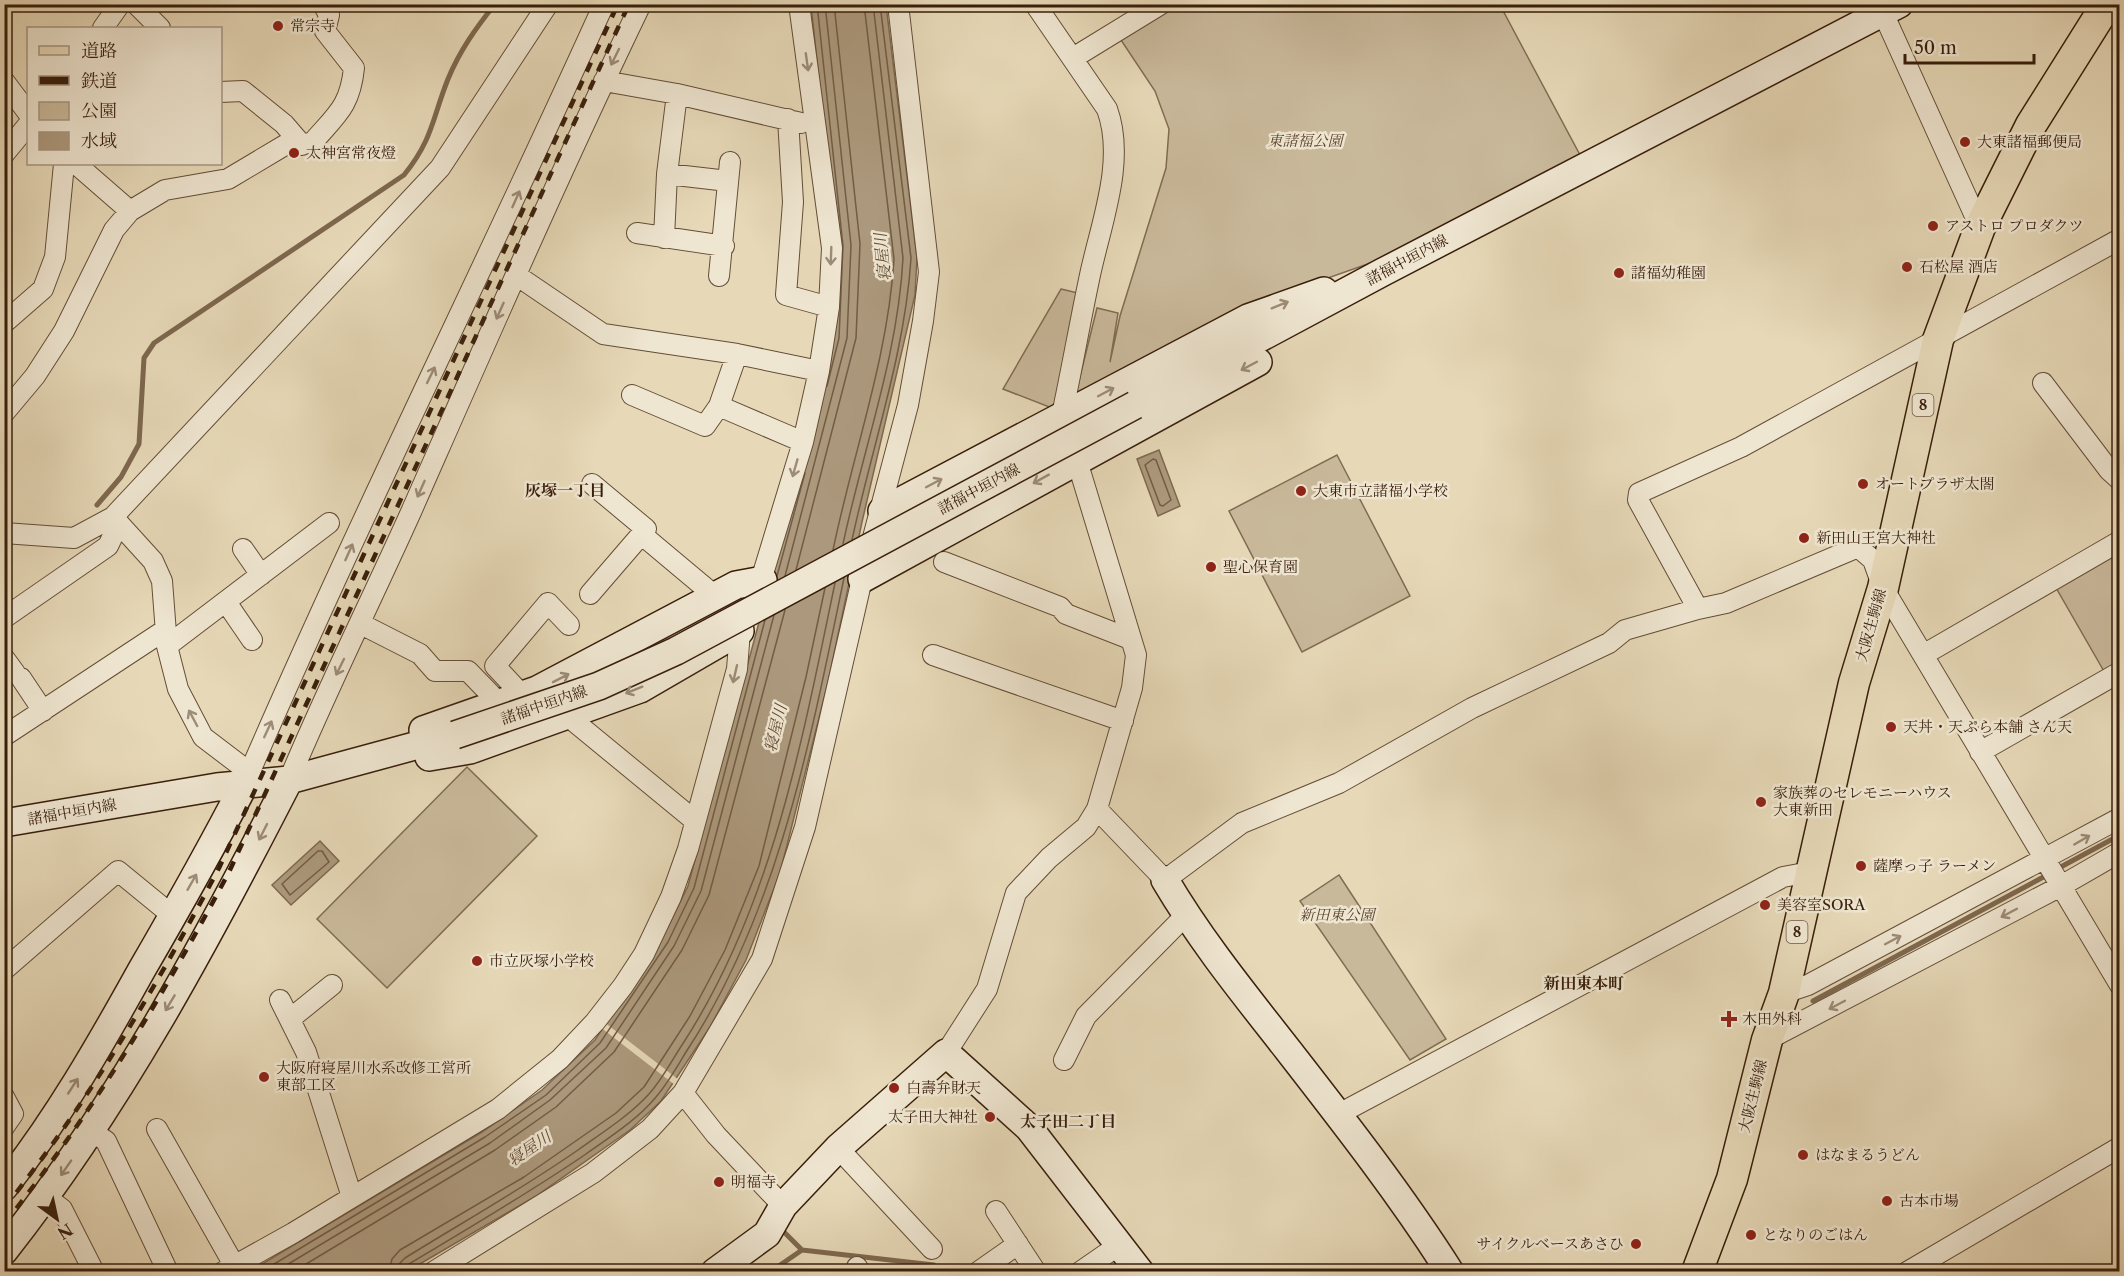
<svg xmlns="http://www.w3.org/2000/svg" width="2124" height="1276" font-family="'Libre Caslon Text','Noto Serif JP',serif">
	<rect width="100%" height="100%" fill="#e7d9b8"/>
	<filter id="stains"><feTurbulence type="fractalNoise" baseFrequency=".00333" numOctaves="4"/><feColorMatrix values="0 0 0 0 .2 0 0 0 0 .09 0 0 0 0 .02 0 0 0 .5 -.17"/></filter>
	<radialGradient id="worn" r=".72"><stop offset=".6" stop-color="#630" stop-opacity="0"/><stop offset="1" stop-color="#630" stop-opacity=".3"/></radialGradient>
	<path fill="#c9b99b" stroke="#806c53" stroke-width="1.5" d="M 1176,5 L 1500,5 L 1580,155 L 1376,261 L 1243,308 L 1075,397 L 1097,308 L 1118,313 L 1110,362 L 1120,316 L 1166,168 L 1169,129 L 1155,91 L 1119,37 Z
		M 1061,289 L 1082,294 L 1057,410 L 1003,389 Z
		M 1337,455 L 1410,596 L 1302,652 L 1229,511 Z
		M 2119,546 L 2119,664 L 2105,673 L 2055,586 Z
		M 467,767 L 537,836 L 387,988 L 317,919 Z
		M 1339,875 L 1446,1039 L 1410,1060 L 1300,901 Z"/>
	<path fill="#ac997d" stroke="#7e684f" stroke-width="1.5" d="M 811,5 L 886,5 L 917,258 L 915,295 L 862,522 L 828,682 L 780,873 L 746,960 L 710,1027 L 661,1101 L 630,1130 L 536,1196 L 408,1271 L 249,1272 L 482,1132 L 542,1090 L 595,1040 L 662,939 L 688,886 L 800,470 L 837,246 Z
		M 1159,450 L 1180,506 L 1158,516 L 1137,459 Z
		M 320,841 L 339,861 L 291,905 L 272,885 Z"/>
	<path fill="#e7d9b8" d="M 604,1022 L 679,1080 L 675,1085 L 600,1027 Z"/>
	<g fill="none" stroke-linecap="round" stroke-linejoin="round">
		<path stroke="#725c44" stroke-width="1.5" d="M 817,4 L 843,246 L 839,338 L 827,386
			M 1153,459 L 1156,460 L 1171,500 L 1163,506 L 1160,505 L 1145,465 Z
			M 852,540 C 872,446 905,354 911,258 L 880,4
			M 843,544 C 863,449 898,356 903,258 L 873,4
			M 833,550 C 853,453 888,358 894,259 L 864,4
			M 796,570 L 856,338 L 860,244 L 834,4
			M 777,576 L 805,473
			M 785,576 L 847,338 L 851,245 L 825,4
			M 318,851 L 322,851 L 329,862 L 290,895 L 282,884 Z
			M 261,1272 L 485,1137 L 546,1095 L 600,1043 L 668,942 L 694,888 L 765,620
			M 275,1272 L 490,1143 L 550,1100 L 606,1048 L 674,946 L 701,891 L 774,615
			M 293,1272 L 495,1150 L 556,1107 L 614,1052 L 682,950 L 709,895 L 785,610
			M 389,1272 L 392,1259 L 400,1250 L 524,1177 L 616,1113 L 644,1087 L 690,1016 L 725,950 L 759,866 L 806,677 L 825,588
			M 398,1272 L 400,1263 L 405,1258 C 463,1222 522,1189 578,1150 C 603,1132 629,1116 649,1094 C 662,1080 672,1060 682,1045 C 772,907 802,741 835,583
			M 406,1272 L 409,1264 C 469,1228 529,1193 586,1154 C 610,1137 637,1120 656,1097 C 668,1083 677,1067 686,1052 C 779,911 810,741 844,578"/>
		<path stroke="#7e684f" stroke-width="5" d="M 97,505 L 121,477 L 139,444 L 144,358 L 154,343 L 404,175 C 433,139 432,119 448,79 C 460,50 476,28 495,4
			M 2057,869 L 2120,835
			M 1813,1001 L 2049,874
			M 785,1233 L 802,1250
			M 770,1272 L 802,1250 L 934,1265 L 937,1272"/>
		<g stroke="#644d36" stroke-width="22">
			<path id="street" d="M 136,4 L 160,28
				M 1035,4 L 1107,109 C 1126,161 1101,223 1090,275 C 1080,322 1072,368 1062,415 L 1065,423
				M 1879,4 L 1980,227
				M 103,28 L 120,4
				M 1073,58 L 1161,4
				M 4,81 L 28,113
				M 604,81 L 677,94 L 801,123
				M 220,92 L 243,91 L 284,124 L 302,145
				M 788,119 L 793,202 L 786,295 L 829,307
				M 4,154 L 28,125
				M 76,164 L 130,211
				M 667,174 L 728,181
				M 637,233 L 724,246
				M 664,238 L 667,174 L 677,94
				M 516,275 L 603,334 L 737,354 L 819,371
				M 719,276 L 730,162
				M 4,323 L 43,289 L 55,257 L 64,164
				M 2043,383 L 2109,470 L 2120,480
				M 632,395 L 705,426 L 719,406 L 737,354
				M 719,406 L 803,442
				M 4,413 L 35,376 L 64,331 L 114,230 L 130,211 L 165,190 L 228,179 L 285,145 L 312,143 C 336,115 350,107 354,68 L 325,31 L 329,15 L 323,4
				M 113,517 L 153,561 L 162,581 L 167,646 L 178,689 L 203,737 L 249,772
				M 4,533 L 74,538 L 113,517 L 440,168 L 548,4
				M 641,534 L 715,596
				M 243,549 L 261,575
				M 944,562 L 1060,607 L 1066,614 L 1130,639
				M 758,590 L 803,442 L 819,371 L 829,307 L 832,248 L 799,4
				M 590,594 L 646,529 L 592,484
				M 226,602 L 252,640
				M 1698,609 L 1638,500 L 1639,493 L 1741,447 L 2120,239
				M 4,618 L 108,546 L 119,523
				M 361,624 L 420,654 L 435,671 L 468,671 L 499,703
				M 167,646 L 329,523
				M 933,655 L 1123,721
				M 1923,655 L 2120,541
				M 4,658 L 15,673
				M 21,678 L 43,711
				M 522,695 L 495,666 L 548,603 L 569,625
				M 569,714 L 576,723 L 694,820
				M 4,736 L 165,630
				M 1980,752 L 2120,672
				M 289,780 C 327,689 371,601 411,512 C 486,342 560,172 641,4
				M 245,783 C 358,521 486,265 604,4
				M 1097,809 L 1165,880 L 1242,823 L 1339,783 L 1472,708 L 1609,643 L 1625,630 L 1698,609 L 1726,603 L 1858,547 L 1873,560 L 1883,588 L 2120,985
				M 4,970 L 118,871 L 173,916
				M 1784,993 L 1808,985 L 2120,818
				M 280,1000 L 306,1052 L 352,1197
				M 290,1019 L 332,985
				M 1767,1040 L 2061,886 L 2120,852
				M 946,1053 L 987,989 L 1016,893 L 1049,858 L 1086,827 L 1097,809 L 1132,688 L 1136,655 L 1074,451
				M 1064,1060 L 1086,1016 L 1186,915
				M 683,1093 L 716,1135 L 783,1206
				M 4,1097 L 13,1114 L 4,1127
				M 1337,1115 L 1783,877 L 1810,872
				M 157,1129 L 234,1265
				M 91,1131 L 106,1141 L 168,1272
				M 838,1148 L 932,1249
				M 46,1197 L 62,1209 L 94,1272
				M 996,1211 L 1036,1272
				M 857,1267 L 860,1272
				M 223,1272 L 293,1233 L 498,1109 L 560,1059 L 595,1022 L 623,986 L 644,954 L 671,897 L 688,849 L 737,669 L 740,631 L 744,623
				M 433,1272 L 593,1173 L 650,1129 L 683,1093 L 762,959 L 805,827 L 862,579 L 908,405 L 923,321 L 929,272 L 898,4
				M 978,1272 L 1018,1244
				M 1080,1272 L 1119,1245
				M 1907,1272 L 2120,1147"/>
		</g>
		<g stroke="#381e0b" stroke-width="30">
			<path id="secondary" d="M 1135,405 L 1383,272 L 1899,4
				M 882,511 L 1248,318 L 1324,291
				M 862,579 L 1258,362
				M 423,730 L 537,690 L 736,585 L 763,580
				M 429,757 L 470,750 L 640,689 L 740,631
				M 4,823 L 217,787 L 289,780 L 455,735
				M 1165,880 C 1201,941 1245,995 1288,1050 C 1344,1122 1401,1195 1450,1272
				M 4,1187 C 57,1120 100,1045 141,971 C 177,909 212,847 245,783
				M 4,1251 C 119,1105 205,944 289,780
				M 715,1272 L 767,1234 L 783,1206 L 838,1148 L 946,1053 L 1029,1128 L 1140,1272"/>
		</g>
		<g stroke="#381e0b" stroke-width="33">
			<path id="primary" d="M 1697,1272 L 1732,1179 L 1767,1040 L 1784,993 L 1854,683 L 1883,588 L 1938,340 L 1980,227 L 2031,125 L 2107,4"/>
		</g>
		<use href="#street" stroke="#efe6d1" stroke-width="20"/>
		<use href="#secondary" stroke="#efe6d1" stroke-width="27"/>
		<use href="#primary" stroke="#e7d9b8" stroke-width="30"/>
		<path stroke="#381e0b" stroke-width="4.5" stroke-dasharray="10 10" stroke-linecap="butt" d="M 4,1208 C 89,1102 156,987 219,868 L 618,4
			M 4,1224 C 92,1114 163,996 229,872 L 629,4"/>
		<g stroke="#381e0b" stroke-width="30" stroke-linecap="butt">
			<path id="secondary-bridge" d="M 455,735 L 599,686 L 676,651 L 1135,405"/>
		</g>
		<use href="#secondary-bridge" stroke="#efe6d1" stroke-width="27"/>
	</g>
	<defs><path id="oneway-shaft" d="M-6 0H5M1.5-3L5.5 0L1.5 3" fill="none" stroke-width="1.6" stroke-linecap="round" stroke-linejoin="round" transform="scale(1.5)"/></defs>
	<g stroke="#9d8c78">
		<use href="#oneway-shaft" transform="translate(615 57) rotate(116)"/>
		<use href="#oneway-shaft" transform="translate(807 62) rotate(82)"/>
		<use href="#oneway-shaft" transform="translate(516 199) rotate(-66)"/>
		<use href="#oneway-shaft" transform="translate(831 256) rotate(92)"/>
		<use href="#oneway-shaft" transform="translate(1280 305) rotate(-22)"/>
		<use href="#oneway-shaft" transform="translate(500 311) rotate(114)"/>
		<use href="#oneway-shaft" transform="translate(1249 366) rotate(152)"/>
		<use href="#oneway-shaft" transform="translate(431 375) rotate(-64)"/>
		<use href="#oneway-shaft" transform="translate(1106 392) rotate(-28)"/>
		<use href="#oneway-shaft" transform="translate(795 468) rotate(106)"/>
		<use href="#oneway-shaft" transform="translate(1041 479) rotate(151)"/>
		<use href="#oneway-shaft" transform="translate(934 483) rotate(-28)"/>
		<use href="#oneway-shaft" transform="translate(421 489) rotate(114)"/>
		<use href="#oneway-shaft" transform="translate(349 552) rotate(-66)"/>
		<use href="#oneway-shaft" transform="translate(340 667) rotate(116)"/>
		<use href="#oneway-shaft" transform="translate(735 674) rotate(103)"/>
		<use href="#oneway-shaft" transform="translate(561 678) rotate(-27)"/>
		<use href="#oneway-shaft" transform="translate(634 690) rotate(158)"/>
		<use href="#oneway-shaft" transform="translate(193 718) rotate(-118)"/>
		<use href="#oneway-shaft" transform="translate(268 729) rotate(-65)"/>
		<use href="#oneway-shaft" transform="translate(263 832) rotate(117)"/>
		<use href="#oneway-shaft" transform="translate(2082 840) rotate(-30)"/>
		<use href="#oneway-shaft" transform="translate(192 882) rotate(-60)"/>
		<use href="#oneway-shaft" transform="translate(2009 913) rotate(152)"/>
		<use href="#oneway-shaft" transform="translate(1893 940) rotate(-28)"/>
		<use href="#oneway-shaft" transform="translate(170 1003) rotate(121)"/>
		<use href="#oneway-shaft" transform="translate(1837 1005) rotate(152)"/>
		<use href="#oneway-shaft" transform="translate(73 1086) rotate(-57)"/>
		<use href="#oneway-shaft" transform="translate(66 1168) rotate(125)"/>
	</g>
	<g fill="#8f2418" stroke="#efe6d1" stroke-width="2">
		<circle cx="278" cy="26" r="6"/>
		<circle cx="1965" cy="142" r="6"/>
		<circle cx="294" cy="153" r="6"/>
		<circle cx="1933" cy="226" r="6"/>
		<circle cx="1907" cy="267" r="6"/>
		<circle cx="1619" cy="273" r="6"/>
		<circle cx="1863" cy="484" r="6"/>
		<circle cx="1301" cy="491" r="6"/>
		<circle cx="1804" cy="538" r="6"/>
		<circle cx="1211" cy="567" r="6"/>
		<circle cx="1891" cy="727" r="6"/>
		<circle cx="1761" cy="802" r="6"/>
		<circle cx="1861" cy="866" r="6"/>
		<circle cx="1765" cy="905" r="6"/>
		<circle cx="477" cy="961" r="6"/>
		<path d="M1726 1010h6v6h6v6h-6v6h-6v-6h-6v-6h6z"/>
		<circle cx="264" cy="1077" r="6"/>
		<circle cx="894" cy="1088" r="6"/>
		<circle cx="990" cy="1117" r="6"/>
		<circle cx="1803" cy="1155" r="6"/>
		<circle cx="719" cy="1182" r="6"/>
		<circle cx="1887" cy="1201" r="6"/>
		<circle cx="1751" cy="1235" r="6"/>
		<circle cx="1636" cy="1244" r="6"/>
	</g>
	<g text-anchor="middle" stroke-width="5" stroke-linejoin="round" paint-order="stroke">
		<g fill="#efe6d1" stroke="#6f5a46" stroke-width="1.5">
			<rect x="1912.5" y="394" width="21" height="22" rx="4.5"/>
			<rect x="1786.5" y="921" width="21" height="22" rx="4.5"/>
		</g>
		<g font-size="14" font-weight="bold" fill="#381e0b">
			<text x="1923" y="410">8</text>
			<text x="1797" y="937">8</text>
		</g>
		<g font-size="15" fill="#381e0b" stroke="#efe6d1" text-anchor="start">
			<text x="290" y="31">常宗寺</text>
			<text x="1977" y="147">大東諸福郵便局</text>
			<text x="306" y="158">太神宮常夜燈</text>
			<text x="1945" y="231">アストロ プロダクツ</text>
			<text x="1919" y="272">石松屋 酒店</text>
			<text x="1631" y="278">諸福幼稚園</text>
			<text x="1875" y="489">オートプラザ太閤</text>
			<text x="1313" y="496">大東市立諸福小学校</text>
			<text x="1816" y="543">新田山王宮大神社</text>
			<text x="1223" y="572">聖心保育園</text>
			<text x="1903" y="732">天丼・天ぷら本舗 さん天</text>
			<text x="1773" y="798">家族葬のセレモニーハウス<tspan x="1773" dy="17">大東新田</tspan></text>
			<text x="1873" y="871">薩摩っ子 ラーメン</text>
			<text x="1777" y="910">美容室SORA</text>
			<text x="489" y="966">市立灰塚小学校</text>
			<text x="1742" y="1024">木田外科</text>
			<text x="276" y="1073">大阪府寝屋川水系改修工営所<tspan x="276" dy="17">東部工区</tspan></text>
			<text x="906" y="1093">白壽弁財天</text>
			<text x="978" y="1122" text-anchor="end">太子田大神社</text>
			<text x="1815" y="1160">はなまるうどん</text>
			<text x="731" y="1187">明福寺</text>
			<text x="1899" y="1206">古本市場</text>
			<text x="1763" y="1240">となりのごはん</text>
			<text x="1624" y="1249" text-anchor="end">サイクルベースあさひ</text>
		</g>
		<g font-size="15" font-style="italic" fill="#5c452f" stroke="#efe6d1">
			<text x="1305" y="146">東諸福公園</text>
			<text x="1337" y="920">新田東公園</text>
		</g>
		<g font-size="15" fill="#381e0b" stroke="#efe6d1">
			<text transform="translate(1407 260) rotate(-28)" y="5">諸福中垣内線</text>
			<text transform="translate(979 489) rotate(-28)" y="5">諸福中垣内線</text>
			<text transform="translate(1871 625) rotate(-74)" y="5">大阪生駒線</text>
			<text transform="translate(544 705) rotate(-19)" y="5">諸福中垣内線</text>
			<text transform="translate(72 812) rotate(-10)" y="5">諸福中垣内線</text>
			<text transform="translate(1753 1096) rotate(-76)" y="5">大阪生駒線</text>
		</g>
		<g font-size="16" font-style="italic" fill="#614933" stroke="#efe6d1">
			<text transform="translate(882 257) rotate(-96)" y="6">寝屋川</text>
			<text transform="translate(775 728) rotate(-76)" y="6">寝屋川</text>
			<text transform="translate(529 1148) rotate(-34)" y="6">寝屋川</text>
		</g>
		<g font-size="16" font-weight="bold" fill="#381e0b" stroke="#efe6d1">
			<text x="565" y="496">灰塚一丁目</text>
			<text x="1584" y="989">新田東本町</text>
			<text x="1068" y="1127">太子田二丁目</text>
		</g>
	</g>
	<rect width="2124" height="1276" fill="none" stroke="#e7d9b8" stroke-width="24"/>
	<rect x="6" y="6" width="2112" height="1264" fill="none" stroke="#381e0b" stroke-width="3"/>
	<rect x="12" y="12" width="2100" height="1252" fill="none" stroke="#381e0b" stroke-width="1.5"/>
	<rect x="27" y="27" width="195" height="138" fill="#efe6d1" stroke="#a69682" stroke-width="1.5"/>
	<rect x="39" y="46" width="30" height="9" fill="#e7d9b8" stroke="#a69682" stroke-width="1.5"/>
	<text x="81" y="57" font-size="18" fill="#381e0b">道路</text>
	<rect x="39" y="76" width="30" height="9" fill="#381e0b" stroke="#a69682" stroke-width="1.5"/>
	<text x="81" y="87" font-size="18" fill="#381e0b">鉄道</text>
	<rect x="39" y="102" width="30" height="18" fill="#c9b99b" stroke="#a69682" stroke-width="1.5"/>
	<text x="81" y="117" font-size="18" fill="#381e0b">公園</text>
	<rect x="39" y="132" width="30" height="18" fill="#ac997d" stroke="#a69682" stroke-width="1.5"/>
	<text x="81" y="147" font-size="18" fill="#381e0b">水域</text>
	<g transform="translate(57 1219) rotate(147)" stroke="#efe6d1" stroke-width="4.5" paint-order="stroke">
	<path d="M0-4.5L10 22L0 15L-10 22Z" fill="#381e0b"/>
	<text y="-9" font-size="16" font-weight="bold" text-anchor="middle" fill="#381e0b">N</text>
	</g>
	<path d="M1905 54v9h129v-9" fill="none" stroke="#381e0b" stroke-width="3"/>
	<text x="1914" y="54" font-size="18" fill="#381e0b" stroke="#efe6d1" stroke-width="4.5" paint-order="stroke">50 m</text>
	<rect width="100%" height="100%" filter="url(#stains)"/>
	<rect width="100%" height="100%" fill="url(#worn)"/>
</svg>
